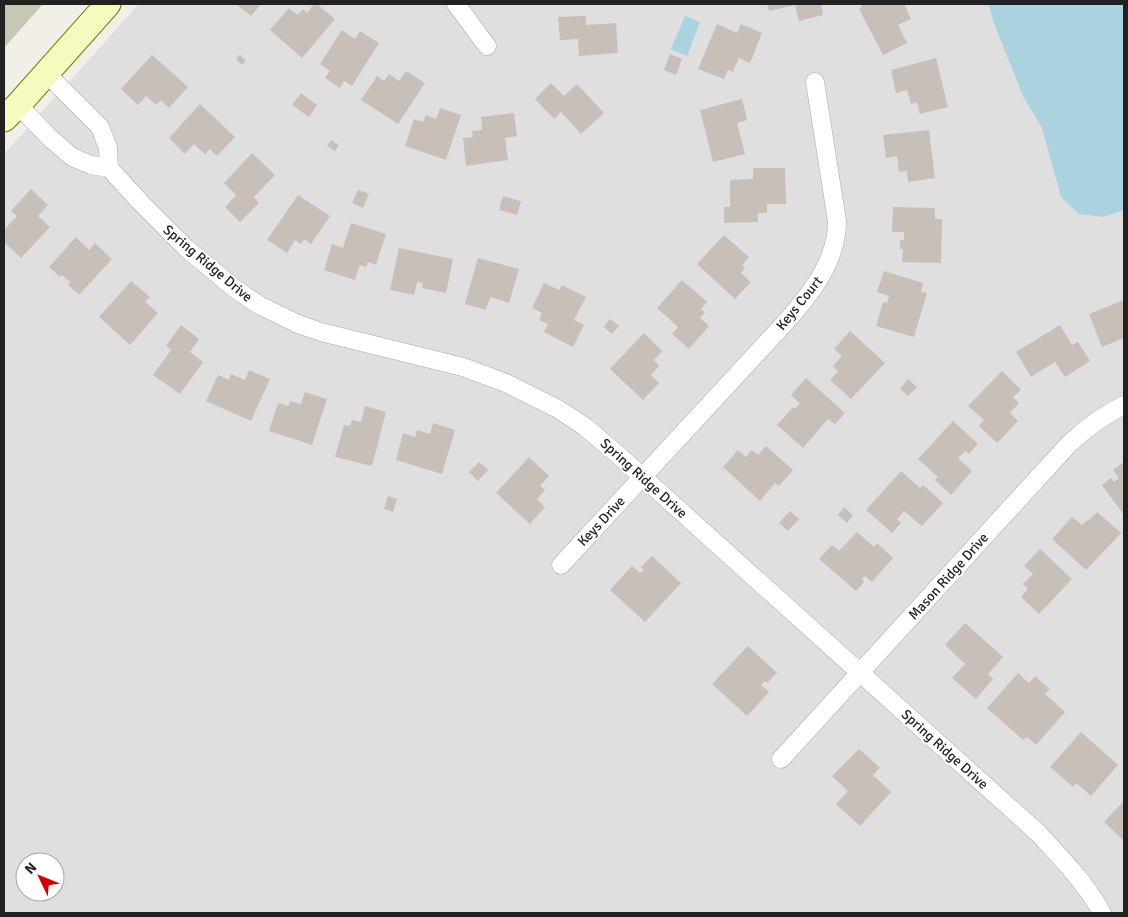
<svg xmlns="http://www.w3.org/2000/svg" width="1128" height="917" font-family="Signika,sans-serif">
	<rect width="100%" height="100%" fill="#f2efe9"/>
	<path fill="#e0dfdf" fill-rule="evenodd" d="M 139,4 L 1124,4 L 1124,913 L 4,913 L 4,154 ZM 25,862 L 55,862 L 55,892 L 25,892 Z"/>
	<path fill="#c7c7b4" d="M 4,4 L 43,4 L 4,48 Z"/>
	<path fill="#aad3df" d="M 988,4 L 1124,4 L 1124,210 L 1103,217 L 1079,214 L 1061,197 L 1042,128 L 1023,96 L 996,29 Z
		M 685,16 L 700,22 L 687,56 L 671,49 Z"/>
	<path fill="#c7bfb8" d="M 236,4 L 261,4 L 251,16 Z
		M 314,4 L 317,4 L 335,19 L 302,58 L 270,30 L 289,8 L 298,15 L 303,9 L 307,13 Z
		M 767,4 L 821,4 L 823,15 L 799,21 L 795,5 L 769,11 Z
		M 861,4 L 904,4 L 911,19 L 898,25 L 907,43 L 883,55 L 859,9 L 862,7 Z
		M 586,16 L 586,25 L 616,23 L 618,53 L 579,56 L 578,39 L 560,40 L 558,17 Z
		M 717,24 L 737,33 L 741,24 L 762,33 L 750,63 L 739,58 L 733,72 L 728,70 L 724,79 L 698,69 Z
		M 342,30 L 355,39 L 360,31 L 379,43 L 352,86 L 344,81 L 340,88 L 325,78 L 330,71 L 320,64 Z
		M 670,54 L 682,59 L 676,75 L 664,70 Z
		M 152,55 L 188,87 L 169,108 L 161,100 L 156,105 L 146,96 L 138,105 L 121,89 Z
		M 240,55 L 246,61 L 242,65 L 236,59 Z
		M 936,58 L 948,107 L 920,114 L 917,102 L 911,104 L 907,90 L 896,93 L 891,70 Z
		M 406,71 L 425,83 L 398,124 L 361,100 L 377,76 L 384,81 L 389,74 L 399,81 Z
		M 551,83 L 564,96 L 577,84 L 604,113 L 581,134 L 561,112 L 554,119 L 535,99 Z
		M 301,93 L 317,105 L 309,117 L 292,105 Z
		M 742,99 L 747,120 L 737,123 L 745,154 L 713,162 L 700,110 Z
		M 200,104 L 235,137 L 217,156 L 210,149 L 205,154 L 194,144 L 185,154 L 169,138 Z
		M 440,108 L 461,115 L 446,160 L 405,146 L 414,119 L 423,122 L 426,115 L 436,119 Z
		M 514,113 L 517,136 L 505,138 L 508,160 L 466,166 L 463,138 L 473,137 L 472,131 L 482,130 L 481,117 Z
		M 929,130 L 935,178 L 908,182 L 907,171 L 899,172 L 897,156 L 886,158 L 883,135 Z
		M 331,140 L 339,145 L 335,151 L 327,146 Z
		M 252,153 L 275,175 L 254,197 L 259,203 L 240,222 L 225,207 L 236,195 L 224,183 Z
		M 753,168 L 785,168 L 786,204 L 767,204 L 767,213 L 758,213 L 758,222 L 724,223 L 724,207 L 730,207 L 730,180 L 753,179 Z
		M 31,189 L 48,205 L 38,216 L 50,227 L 21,258 L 4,242 L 4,230 L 17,216 L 11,211 Z
		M 358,190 L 369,194 L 363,208 L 352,203 Z
		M 298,195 L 330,216 L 311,244 L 304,239 L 301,244 L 295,240 L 287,253 L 267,240 Z
		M 503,196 L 521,201 L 517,215 L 499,210 Z
		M 893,207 L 935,208 L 935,219 L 942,219 L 941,263 L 902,262 L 903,249 L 900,249 L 900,240 L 904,240 L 904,232 L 892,232 Z
		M 351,223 L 386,234 L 376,265 L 368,262 L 366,267 L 360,265 L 355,280 L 324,270 L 332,244 L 343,248 Z
		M 724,235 L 749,257 L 742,265 L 745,268 L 741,273 L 751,282 L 735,299 L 697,264 Z
		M 76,237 L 89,250 L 95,243 L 112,259 L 79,295 L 68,285 L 70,282 L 62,275 L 60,277 L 49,267 Z
		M 399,248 L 453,259 L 446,293 L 422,288 L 423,283 L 417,282 L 414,295 L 390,290 Z
		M 478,258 L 519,269 L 509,303 L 490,297 L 486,310 L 465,304 Z
		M 884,271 L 923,283 L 921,292 L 927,293 L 914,337 L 876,326 L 883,302 L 887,303 L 889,296 L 877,292 Z
		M 682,280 L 707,302 L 701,309 L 705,312 L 700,318 L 709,326 L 689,349 L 672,334 L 678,327 L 657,308 Z
		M 131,281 L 150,297 L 145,302 L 158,313 L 130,345 L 99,317 Z
		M 544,283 L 559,290 L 562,285 L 586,297 L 574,320 L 584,325 L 573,347 L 544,332 L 548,324 L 539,320 L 542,313 L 532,308 Z
		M 1124,300 L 1124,338 L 1102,347 L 1089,314 Z
		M 610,319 L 619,326 L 612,334 L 604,327 Z
		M 181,325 L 199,339 L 190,352 L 203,362 L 180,394 L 153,375 L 171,350 L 166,346 Z
		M 1060,325 L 1072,345 L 1078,342 L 1090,361 L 1065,377 L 1055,362 L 1031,377 L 1016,352 Z
		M 850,331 L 885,363 L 851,399 L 830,380 L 838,371 L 833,366 L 842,356 L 834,349 Z
		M 644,333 L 662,351 L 654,360 L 659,366 L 651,375 L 659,383 L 643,400 L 610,369 Z
		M 249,370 L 270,379 L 251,421 L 206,401 L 218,375 L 229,380 L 231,374 L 245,380 Z
		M 1002,371 L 1021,390 L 1013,397 L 1019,403 L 1010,413 L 1018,421 L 997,443 L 979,426 L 984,420 L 968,406 Z
		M 806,378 L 845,413 L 835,424 L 828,419 L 803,448 L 777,425 L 793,407 L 795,409 L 800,403 L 791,395 Z
		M 908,379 L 917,387 L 908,396 L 900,389 Z
		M 305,392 L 327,399 L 312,445 L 269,431 L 278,403 L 288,406 L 290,401 L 301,404 Z
		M 365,406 L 386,412 L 372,466 L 335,457 L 344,425 L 350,426 L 352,420 L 361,422 Z
		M 953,421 L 978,444 L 969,454 L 965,451 L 958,458 L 972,471 L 951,495 L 935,480 L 938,477 L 918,459 Z
		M 433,423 L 455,430 L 442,474 L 396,460 L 403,433 L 415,437 L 417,430 L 430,434 Z
		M 766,446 L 793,470 L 779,486 L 775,483 L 760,501 L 723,467 L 738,450 L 746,457 L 752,450 L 758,455 Z
		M 529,457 L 549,476 L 540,486 L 545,490 L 537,499 L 545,507 L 530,524 L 496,493 Z
		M 479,462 L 488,470 L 478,481 L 469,472 Z
		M 1124,462 L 1124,515 L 1102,485 L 1111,478 L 1114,482 L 1119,478 L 1113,470 Z
		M 901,471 L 920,488 L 923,485 L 943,503 L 922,526 L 904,511 L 897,519 L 901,523 L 892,533 L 866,510 Z
		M 388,496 L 397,499 L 393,512 L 384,509 Z
		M 844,507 L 853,515 L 847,523 L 838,515 Z
		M 790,511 L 799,519 L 788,531 L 779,523 Z
		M 1097,512 L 1121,533 L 1086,570 L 1052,539 L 1072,517 L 1082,525 L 1087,520 L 1088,521 Z
		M 857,532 L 874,547 L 877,543 L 893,558 L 872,582 L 865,576 L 862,579 L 864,582 L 856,591 L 819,559 L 832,545 L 839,551 Z
		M 1040,549 L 1072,579 L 1039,614 L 1021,597 L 1028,589 L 1023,584 L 1033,574 L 1024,566 Z
		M 652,556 L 681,583 L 645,622 L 610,590 L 632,566 L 640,573 L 644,570 L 641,567 Z
		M 965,623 L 1003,657 L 988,674 L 993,679 L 976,699 L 952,678 L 965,664 L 945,645 Z
		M 748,646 L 777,673 L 767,683 L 765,681 L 761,685 L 769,692 L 747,716 L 712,684 Z
		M 1018,673 L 1029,683 L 1035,676 L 1050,689 L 1045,694 L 1065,712 L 1036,745 L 1027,737 L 1023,740 L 987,708 Z
		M 1081,732 L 1118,765 L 1091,796 L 1076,783 L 1073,787 L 1050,767 Z
		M 859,749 L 880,768 L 873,775 L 891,792 L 860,826 L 836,804 L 848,791 L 832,776 Z
		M 1124,801 L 1124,841 L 1104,822 Z"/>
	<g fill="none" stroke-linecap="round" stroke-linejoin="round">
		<g stroke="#a9a9a9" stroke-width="19">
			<path id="street" d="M 456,4 L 487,46
				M 18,105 L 50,138 L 72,157 L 91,165 L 109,168 L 108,148 L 100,127 L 46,73
				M 109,168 L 143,205 L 186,248 L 234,288 L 259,305 L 298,324 L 321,332 L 463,367 L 506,383 L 558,409 L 584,426 L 616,453 L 1038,833 C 1061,858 1086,883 1102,913
				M 561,565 L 783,325 C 809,296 837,263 837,221 L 815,82
				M 781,759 L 1068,445 C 1085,429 1103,415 1124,405"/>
		</g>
		<g stroke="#707d05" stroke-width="27">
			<path id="secondary" d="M 4,119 L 18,105 L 108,4"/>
		</g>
		<use href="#street" stroke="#fff" stroke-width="18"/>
		<use href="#secondary" stroke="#f7fabf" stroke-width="25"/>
	</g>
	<g text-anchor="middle" stroke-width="4" stroke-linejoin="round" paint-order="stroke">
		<g font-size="14" fill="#222" stroke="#fff">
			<text transform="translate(208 263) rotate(40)" y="5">Spring Ridge Drive</text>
			<text transform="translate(799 303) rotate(-51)" y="5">Keys Court</text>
			<text transform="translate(644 478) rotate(42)" y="5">Spring Ridge Drive</text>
			<text transform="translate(601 521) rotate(-47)" y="5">Keys Drive</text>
			<text transform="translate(948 576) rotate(-48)" y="5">Mason Ridge Drive</text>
			<text transform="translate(945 749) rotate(42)" y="5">Spring Ridge Drive</text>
		</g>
	</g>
	<rect width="1128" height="917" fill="none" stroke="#222222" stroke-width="10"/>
	<g transform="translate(40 877) rotate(313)"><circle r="24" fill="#ffffff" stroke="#a7a7a7"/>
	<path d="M0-4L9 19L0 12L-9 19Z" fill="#d40000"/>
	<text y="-8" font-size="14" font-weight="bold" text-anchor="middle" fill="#222222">N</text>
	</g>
</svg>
